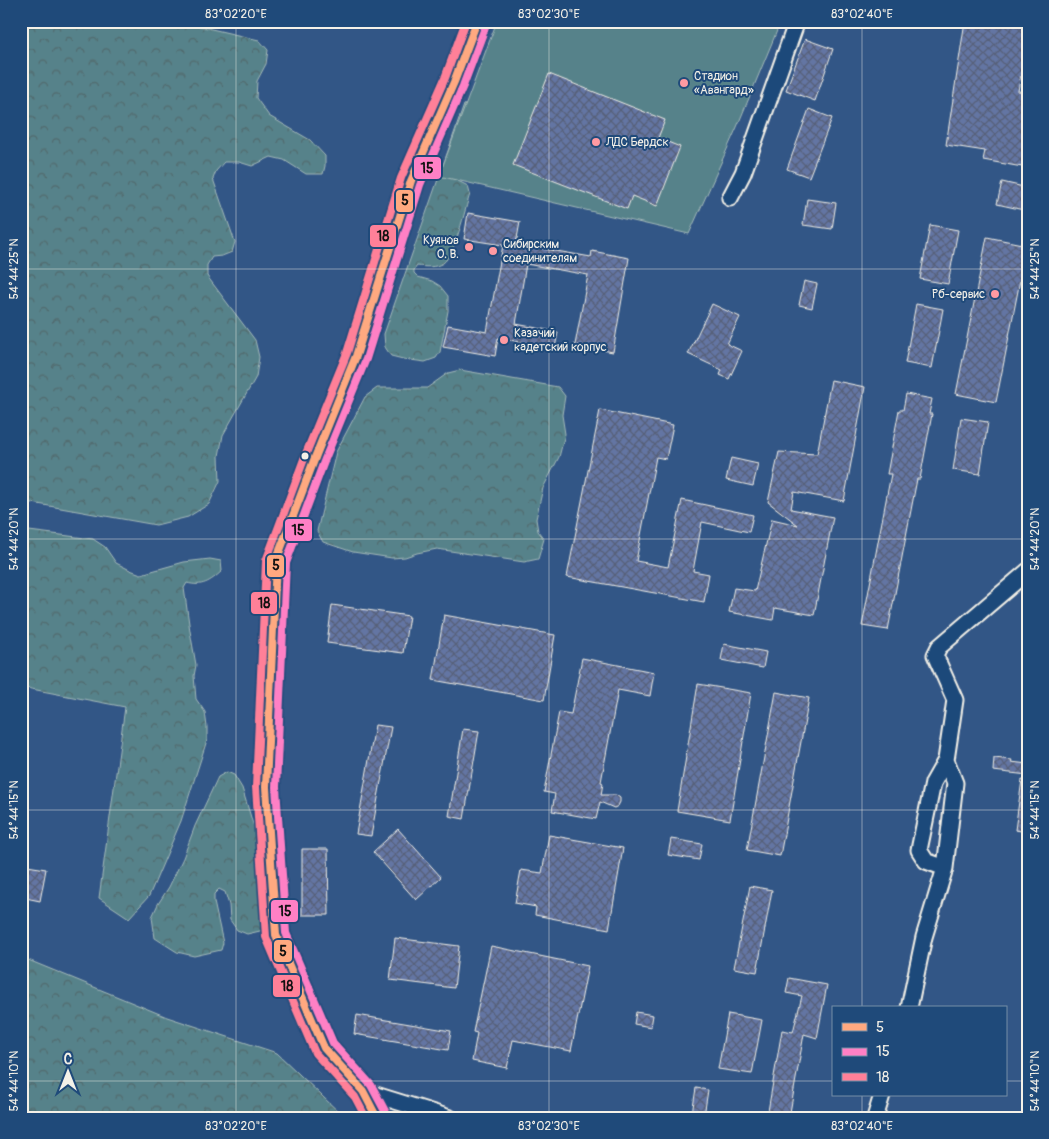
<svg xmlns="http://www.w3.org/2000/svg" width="1049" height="1139" font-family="Pangolin,sans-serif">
	<defs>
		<pattern id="forest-crowns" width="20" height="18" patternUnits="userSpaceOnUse" patternTransform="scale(1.25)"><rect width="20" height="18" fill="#56828a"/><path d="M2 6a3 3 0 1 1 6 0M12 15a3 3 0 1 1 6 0" fill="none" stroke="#50686b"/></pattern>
		<pattern id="building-cross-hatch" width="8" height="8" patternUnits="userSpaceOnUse" patternTransform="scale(1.25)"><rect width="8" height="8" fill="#6375a3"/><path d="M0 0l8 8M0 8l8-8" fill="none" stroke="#576179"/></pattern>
	</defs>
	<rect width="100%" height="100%" fill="#325686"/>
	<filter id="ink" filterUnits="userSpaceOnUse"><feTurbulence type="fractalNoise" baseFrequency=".02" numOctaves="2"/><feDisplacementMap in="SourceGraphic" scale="10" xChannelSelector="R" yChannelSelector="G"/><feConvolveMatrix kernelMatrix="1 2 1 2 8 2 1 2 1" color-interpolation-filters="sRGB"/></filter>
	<g filter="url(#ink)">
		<path fill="url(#forest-crowns)" stroke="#a5bab9" d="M 21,21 L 177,21 L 259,40 L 268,50 L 266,64 L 257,81 L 256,98 L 269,116 L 310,140 L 325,156 L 325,166 L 323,174 L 306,174 L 284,160 L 271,157 L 252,166 L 239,162 L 224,162 L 216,171 L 213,179 L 235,242 L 232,252 L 222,256 L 212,257 L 207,265 L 207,276 L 255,340 L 259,357 L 256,377 L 223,435 L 219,456 L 220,481 L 209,504 L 188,517 L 156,525 L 21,501 Z
			M 470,103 L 454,179 L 468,186 L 470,194 C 465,209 455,255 443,263 C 435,268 426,267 417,266 L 414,270 L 414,273 L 418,277 L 432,281 L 440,286 L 448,296 L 448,311 L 440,352 L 436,358 L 425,362 L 403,359 L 391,356 L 385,347 L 384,334 L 464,105 Z
			M 460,370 L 558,387 L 565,396 L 562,415 L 565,434 L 559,457 L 543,488 L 536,519 L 538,531 L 544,539 L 538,559 L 524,562 L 437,549 L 417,553 L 405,557 L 392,558 L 353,552 L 323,542 L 317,531 L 336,452 L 365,397 L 377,388 L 427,388 L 448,373 Z
			M 21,530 L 93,539 L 105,547 L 116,563 L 130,570 L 141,574 L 184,562 L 210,559 L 221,561 L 222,571 C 210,582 202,587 187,583 L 184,588 L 190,631 L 196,665 L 194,676 L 196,699 L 205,712 L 207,727 L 207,740 L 181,821 L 149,896 L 129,918 L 99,898 L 125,707 L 21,687 Z
			M 227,772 L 234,775 L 242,788 L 260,847 L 265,881 L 264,922 L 260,931 L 247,934 L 237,930 L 230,920 L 229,905 L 225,892 L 219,889 L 214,894 L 214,902 L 223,943 L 221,950 L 194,956 L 177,952 L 155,938 L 152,917 L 158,904 L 169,887 L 183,858 L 195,826 L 218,777 Z
			M 21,957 L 167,1017 L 277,1053 L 345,1118 L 21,1118 Z"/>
		<path fill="#56828a" stroke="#a5bab9" d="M 497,21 L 781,21 L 737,127 L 689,234 L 439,176 Z"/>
		<path fill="url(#building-cross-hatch)" stroke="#f4f1e8" d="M 965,21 L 1028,21 L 1028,36 L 1018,91 L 1028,92 L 1028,168 L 983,160 L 985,151 L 946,145 Z
			M 805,39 L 833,49 L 815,101 L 786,90 Z
			M 549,74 L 665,120 L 658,138 L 680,147 L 657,206 L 632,196 L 627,209 L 513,165 Z
			M 809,109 L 832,118 L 809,177 L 787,169 Z
			M 1002,182 L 1028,188 L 1028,211 L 997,204 Z
			M 807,199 L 836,203 L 832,229 L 803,225 Z
			M 468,213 L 520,222 L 516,244 L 591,257 L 592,251 L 629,258 L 613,352 L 575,345 L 588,275 L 526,264 L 516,324 L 558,332 L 555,348 L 498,338 L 495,356 L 443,347 L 448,325 L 487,332 L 503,245 L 464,239 Z
			M 930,225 L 958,230 L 948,284 L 920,279 Z
			M 987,237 L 1027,245 L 996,402 L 956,394 Z
			M 804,281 L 817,284 L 812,308 L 799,305 Z
			M 712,304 L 740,317 L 727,344 L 742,351 L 729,379 L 720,375 L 722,370 L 688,354 Z
			M 916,304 L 943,309 L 932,368 L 905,363 Z
			M 831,380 L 865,387 L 844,501 L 794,492 L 791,509 L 833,517 L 814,615 L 775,608 L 773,620 L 729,612 L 734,588 L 755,591 L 772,519 L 798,525 L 768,502 L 779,452 L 817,454 Z
			M 906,394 L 932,399 L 929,414 L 932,414 L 920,479 L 917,479 L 888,630 L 862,626 L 891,474 L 887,474 L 899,410 L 903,410 Z
			M 600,410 L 673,425 L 666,459 L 656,457 L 636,561 L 668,567 L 682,500 L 753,515 L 749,532 L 702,522 L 693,571 L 709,574 L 704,602 L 567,577 Z
			M 961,418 L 988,422 L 980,474 L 953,470 Z
			M 731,458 L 758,464 L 753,486 L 726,480 Z
			M 332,605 L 409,616 L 403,653 L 327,643 Z
			M 444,615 L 555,635 L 544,700 L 433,680 Z
			M 724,644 L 766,652 L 763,668 L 721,660 Z
			M 582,658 L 654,672 L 650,696 L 618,690 L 601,782 L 603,783 L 601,795 L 616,795 L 620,798 L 620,802 L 618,806 L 614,808 L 600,802 L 596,819 L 552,811 L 555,794 L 544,792 L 559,712 L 571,714 Z
			M 698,684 L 751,693 L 730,820 L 677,811 Z
			M 776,692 L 809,698 L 780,856 L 747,850 Z
			M 375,725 L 391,727 L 371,836 L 356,834 Z
			M 463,729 L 479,731 L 464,819 L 449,816 Z
			M 994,758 L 1012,760 L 1011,762 L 1028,764 L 1028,775 L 993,771 Z
			M 1022,780 L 1028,781 L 1028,832 L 1015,830 Z
			M 398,829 L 441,877 L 416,900 L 373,852 Z
			M 549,835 L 623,848 L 609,929 L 535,915 L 536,907 L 515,903 L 521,870 L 542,873 Z
			M 671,839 L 702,844 L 699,860 L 668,855 Z
			M 302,849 L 328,849 L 329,915 L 302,915 Z
			M 21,865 L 46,869 L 40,901 L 21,897 Z
			M 750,886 L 772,890 L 757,972 L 734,968 Z
			M 395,938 L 459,946 L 454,988 L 390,980 Z
			M 491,946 L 588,966 L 571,1051 L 513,1040 L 507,1068 L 472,1061 L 477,1033 L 473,1032 Z
			M 789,978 L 827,985 L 817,1038 L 804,1034 L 789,1118 L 774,1118 L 767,1117 L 782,1030 L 793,1032 L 802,996 L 786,993 Z
			M 636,1012 L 653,1015 L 651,1027 L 634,1024 Z
			M 728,1014 L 762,1020 L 752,1074 L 718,1069 Z
			M 357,1015 L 451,1031 L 448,1050 L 354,1034 Z
			M 696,1088 L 708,1090 L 704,1116 L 692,1114 Z"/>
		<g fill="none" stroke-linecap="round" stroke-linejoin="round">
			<g stroke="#f4f1e8" stroke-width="19">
				<path id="minor" d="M 730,198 L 743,173 L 797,21
					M 945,868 L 955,783 L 946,760
					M 909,1008 L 924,937 L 945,868 L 926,861 L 919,850 L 933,783 L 946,760 L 955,700 L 935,655 L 939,647 L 1028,571
					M 363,1091 L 450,1118
					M 377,1118 L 363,1091 L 324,1048 L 276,935 L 266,787 L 276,561 L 316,455 L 356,356 L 411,181 L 454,82 L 477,21
					M 875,1118 L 882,1095"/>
			</g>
			<use href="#minor" stroke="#1f4a7a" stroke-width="15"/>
			<g stroke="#1f4a7a" stroke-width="11">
				<path id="bus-1" d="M 377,1118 L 363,1091 L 324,1048 L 276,935 L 266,787 L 276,561 L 316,455 L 356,356 L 411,181 L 454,82 L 477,21"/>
			</g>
			<g stroke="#1f4a7a" stroke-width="11">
				<path id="bus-2" d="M 386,1113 L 371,1085 L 333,1043 L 286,933 L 276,787 L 286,563 L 325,459 L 366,359 L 420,185 L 463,86 L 486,25"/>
			</g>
			<g stroke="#1f4a7a" stroke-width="11">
				<path id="bus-3" d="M 366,1118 L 355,1097 L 315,1053 L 266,937 L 256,787 L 266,561 L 307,451 L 347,353 L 401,178 L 445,78 L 466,21"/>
			</g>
			<use href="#bus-1" stroke="#ffa980" stroke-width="8"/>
			<use href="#bus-2" stroke="#ff80c5" stroke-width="8"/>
			<use href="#bus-3" stroke="#ff8098" stroke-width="8"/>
		</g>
	</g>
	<path fill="none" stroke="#f4f1e8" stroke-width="1" stroke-opacity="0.45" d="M 236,21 L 236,1118M 549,21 L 549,1118M 862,21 L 862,1008M 21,269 L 1028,269M 21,539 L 1028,539M 21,810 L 1028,810M 21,1081 L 833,1081M 1005,1081 L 1028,1081M 862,1095 L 862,1118"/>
	<g fill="#ff9aa2" stroke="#1f4a7a" stroke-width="2">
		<circle cx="684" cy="83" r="5"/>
		<circle cx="596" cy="142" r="5"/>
		<circle cx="469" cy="247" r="5"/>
		<circle cx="493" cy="251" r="5"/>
		<circle cx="995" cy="294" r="5"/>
		<circle cx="504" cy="340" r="5"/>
	</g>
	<circle fill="#f4f1e8" stroke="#1f4a7a" stroke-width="2" cx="305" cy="456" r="4.5"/>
	<g text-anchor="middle" stroke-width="4" stroke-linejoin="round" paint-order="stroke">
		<g font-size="12" fill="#f4f1e8" stroke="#1f4a7a" text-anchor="start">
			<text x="694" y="80">Стадион<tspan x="694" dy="14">«Авангард»</tspan></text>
			<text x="606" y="146">ЛДС Бердск</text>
			<text x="459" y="244" text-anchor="end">Куянов<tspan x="459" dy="14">О. В.</tspan></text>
			<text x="503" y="248">Сибирским<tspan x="503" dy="14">соединителям</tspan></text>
			<text x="985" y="298" text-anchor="end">Рб-сервис</text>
			<text x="514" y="337">Казачий<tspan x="514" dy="14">кадетский корпус</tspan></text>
		</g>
	</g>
	<g stroke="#1f4a7a" stroke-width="2">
		<rect x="413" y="156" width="29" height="24" rx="5" fill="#ff80c5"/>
		<rect x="395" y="189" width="19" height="24" rx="5" fill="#ffa980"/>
		<rect x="369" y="224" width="28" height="24" rx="5" fill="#ff8098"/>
		<rect x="284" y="518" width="29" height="24" rx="5" fill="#ff80c5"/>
		<rect x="266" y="554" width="19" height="24" rx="5" fill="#ffa980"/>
		<rect x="250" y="591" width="28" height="24" rx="5" fill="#ff8098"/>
		<rect x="270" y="899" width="29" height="24" rx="5" fill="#ff80c5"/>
		<rect x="273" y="939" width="20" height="24" rx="5" fill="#ffa980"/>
		<rect x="272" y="974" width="29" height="24" rx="5" fill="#ff8098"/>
	</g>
	<g font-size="14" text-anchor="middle" font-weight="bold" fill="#111">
		<text x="427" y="173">15</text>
		<text x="405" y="205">5</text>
		<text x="383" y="241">18</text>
		<text x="298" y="535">15</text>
		<text x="276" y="570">5</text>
		<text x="264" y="608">18</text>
		<text x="285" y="916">15</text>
		<text x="283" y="956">5</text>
		<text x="287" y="991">18</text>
	</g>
	<rect width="1049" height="1139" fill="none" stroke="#1f4a7a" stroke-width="55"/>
	<rect x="832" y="1006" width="175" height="90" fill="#1f4a7a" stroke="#748da6"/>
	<rect x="842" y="1023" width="25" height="8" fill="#ffa980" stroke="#748da6"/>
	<text x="876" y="1032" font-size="15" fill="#f4f1e8">5</text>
	<rect x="842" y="1048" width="25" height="8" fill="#ff80c5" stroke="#748da6"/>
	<text x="876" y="1056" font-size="15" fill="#f4f1e8">15</text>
	<rect x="842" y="1073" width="25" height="8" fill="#ff8098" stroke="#748da6"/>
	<text x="876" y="1082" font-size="15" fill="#f4f1e8">18</text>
	<g transform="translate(68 1072)" stroke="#1f4a7a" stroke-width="4" paint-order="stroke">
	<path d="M0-4L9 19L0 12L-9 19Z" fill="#f4f1e8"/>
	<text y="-8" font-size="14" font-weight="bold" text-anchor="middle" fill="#f4f1e8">С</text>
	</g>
	<rect x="28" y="28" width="994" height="1084" fill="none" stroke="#f4f1e8" stroke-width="2"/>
	<g font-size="12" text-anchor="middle" fill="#f4f1e8">
		<text x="236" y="18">83°02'20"E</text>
		<text x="549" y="18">83°02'30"E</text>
		<text x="862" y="18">83°02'40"E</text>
		<text transform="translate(14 269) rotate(-90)" y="4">54°44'25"N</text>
		<text transform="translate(1035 269) rotate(-90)" y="4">54°44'25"N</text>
		<text transform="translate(14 539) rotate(-90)" y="4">54°44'20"N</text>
		<text transform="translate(1035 539) rotate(-90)" y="4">54°44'20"N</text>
		<text transform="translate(14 810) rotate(-90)" y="4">54°44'15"N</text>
		<text transform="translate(1035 810) rotate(-90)" y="4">54°44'15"N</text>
		<text transform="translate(14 1081) rotate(-90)" y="4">54°44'10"N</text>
		<text transform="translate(1035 1081) rotate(-90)" y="4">54°44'10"N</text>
		<text x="236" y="1130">83°02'20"E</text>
		<text x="549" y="1130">83°02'30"E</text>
		<text x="862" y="1130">83°02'40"E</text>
	</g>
</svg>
